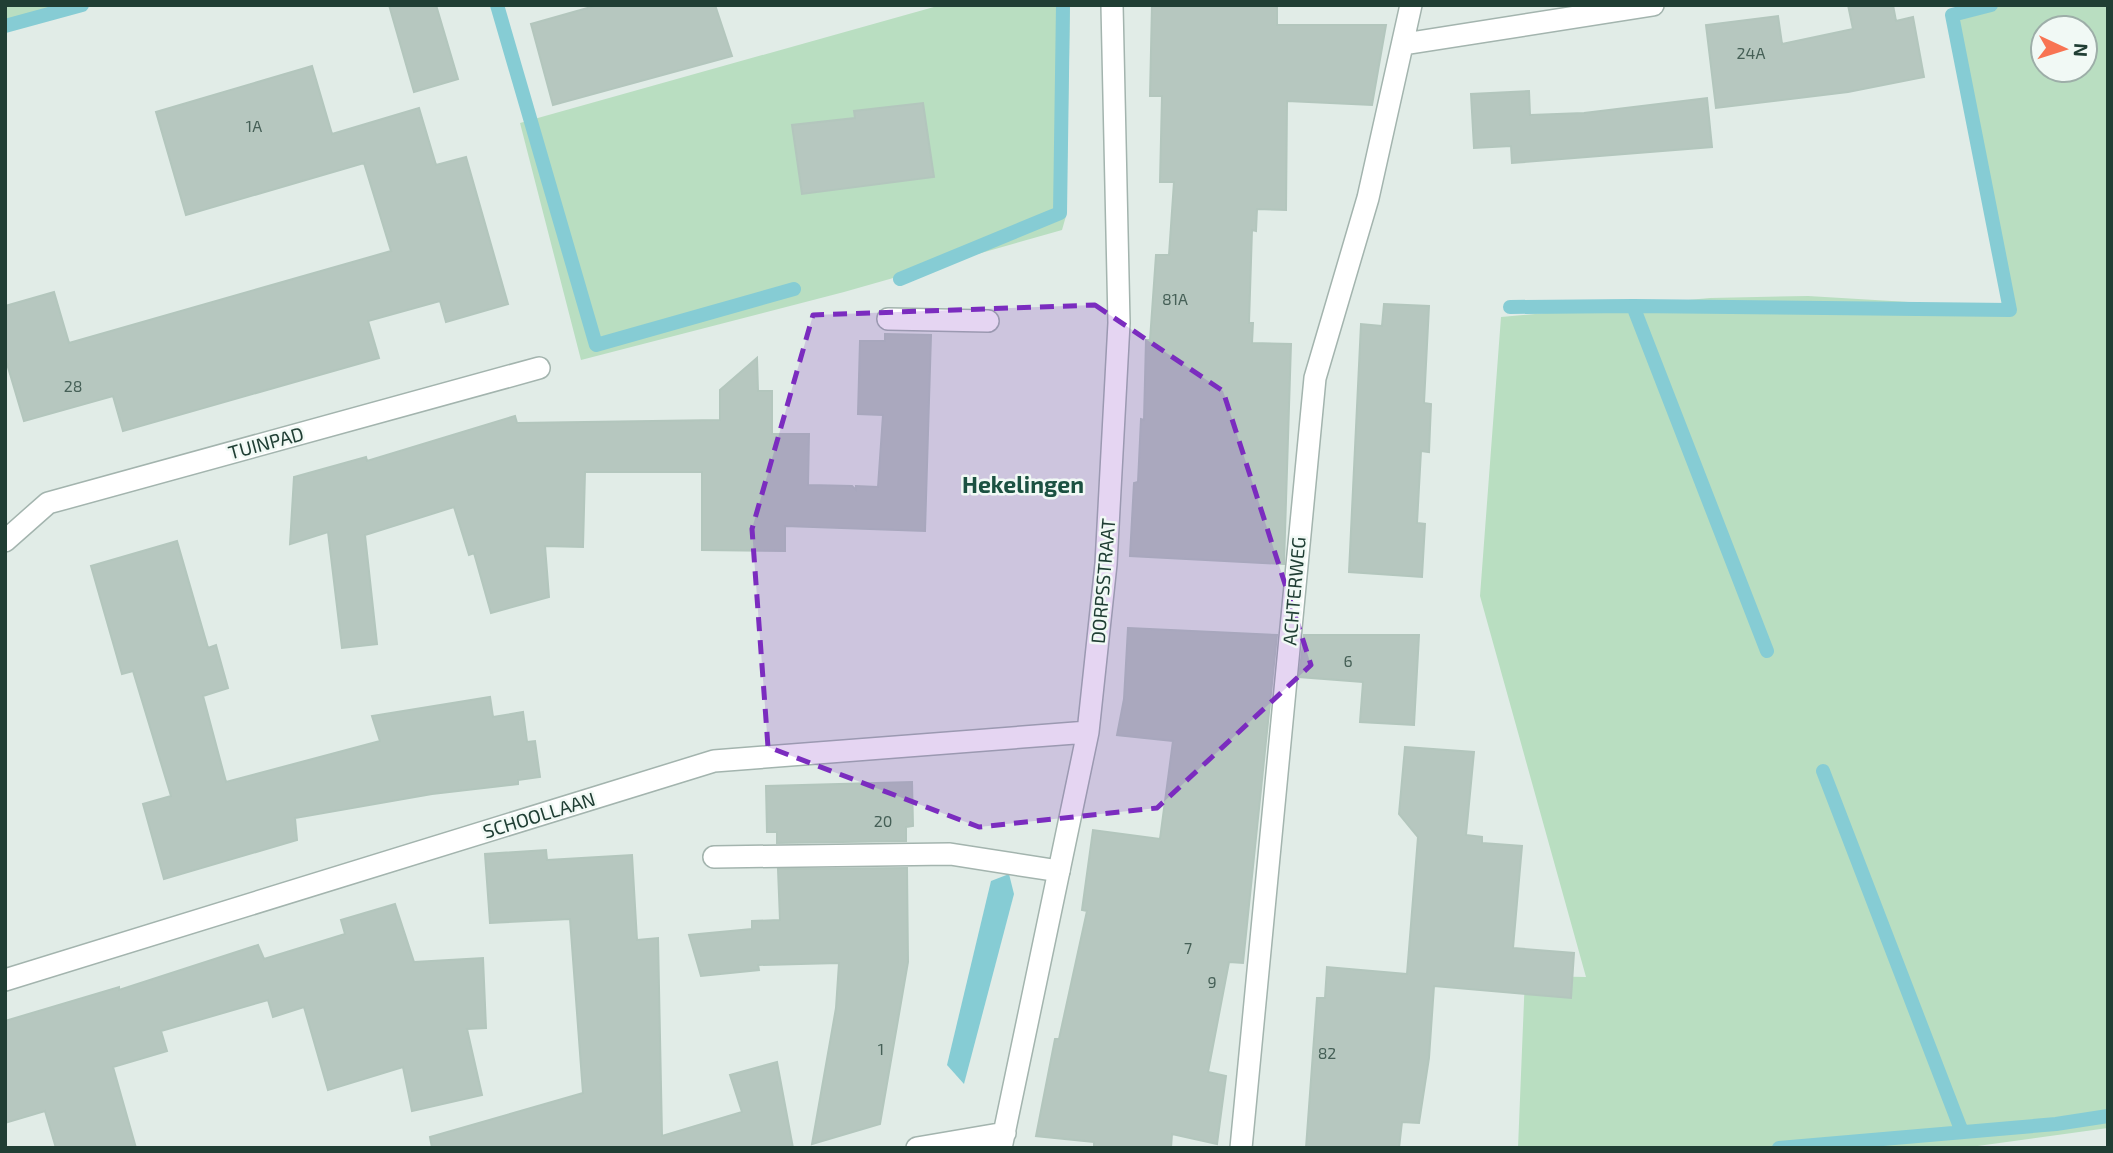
<svg xmlns="http://www.w3.org/2000/svg" width="2113" height="1153" font-family="'Exo 2',sans-serif">
	<rect width="100%" height="100%" fill="#e1ece7"/>
	<path fill="#b9dec1" fill-rule="evenodd" d="M 5,5 L 86,5 L 5,27 Z
		M 941,5 L 1070,5 L 1066,216 L 1062,230 L 844,292 L 581,360 L 520,123 Z
		M 1987,5 L 2108,5 L 2108,1128 L 1963,1148 L 1518,1148 L 1525,976 L 1586,977 L 1480,596 L 1501,317 L 1710,298 L 1808,296 L 2009,308 L 1948,21 L 1968,10 ZM 2043,28 L 2085,28 L 2085,70 L 2043,70 Z"/>
	<path fill="#86ccd4" d="M 1009,874 L 1014,894 L 964,1084 L 947,1065 L 991,881 Z"/>
	<g fill="none" stroke-linecap="round" stroke-linejoin="round">
		<path stroke="#86ccd4" stroke-width="14" d="M 497,5 L 596,345 L 794,289
			M 5,26 L 82,5
			M 900,279 L 1060,213 L 1063,5
			M 1510,307 L 1633,306
			M 1767,651 L 1633,306 L 2010,310 L 1952,15 L 1991,5
			M 1823,771 L 1962,1132
			M 1779,1148 L 2056,1124 L 2108,1116"/>
	</g>
	<path fill="#b6c7bf" stroke="#b3c6bd" stroke-width="2" d="M 389,5 L 436,5 L 458,79 L 414,92 Z
		M 598,5 L 715,5 L 732,56 L 553,105 L 531,24 Z
		M 1152,5 L 1277,5 L 1277,25 L 1386,25 L 1372,105 L 1287,101 L 1286,210 L 1257,209 L 1256,231 L 1252,230 L 1249,323 L 1253,323 L 1252,343 L 1291,344 L 1284,564 L 1130,556 L 1134,483 L 1138,482 L 1141,419 L 1144,420 L 1146,340 L 1150,340 L 1156,255 L 1169,255 L 1174,182 L 1160,182 L 1162,96 L 1150,96 Z
		M 1848,5 L 1893,5 L 1896,21 L 1913,17 L 1924,77 L 1848,92 L 1716,108 L 1706,25 L 1778,16 L 1782,44 L 1853,29 Z
		M 312,66 L 332,134 L 419,108 L 436,165 L 466,157 L 508,304 L 446,322 L 440,301 L 368,321 L 379,358 L 123,431 L 113,396 L 24,421 L 5,357 L 5,306 L 54,292 L 69,343 L 391,251 L 364,163 L 186,215 L 156,112 Z
		M 1529,91 L 1530,115 L 1584,113 L 1707,98 L 1712,147 L 1512,163 L 1511,146 L 1474,148 L 1471,94 Z
		M 923,103 L 934,177 L 802,194 L 792,125 L 855,118 L 854,111 Z
		M 1384,304 L 1429,306 L 1424,403 L 1431,404 L 1429,452 L 1421,451 L 1417,523 L 1425,524 L 1422,577 L 1349,572 L 1361,324 L 1382,326 Z
		M 885,334 L 931,335 L 925,531 L 785,526 L 785,551 L 702,550 L 702,472 L 585,472 L 583,547 L 545,546 L 549,597 L 491,613 L 474,553 L 469,555 L 454,507 L 365,535 L 377,644 L 342,648 L 328,532 L 290,544 L 294,477 L 366,457 L 367,461 L 515,416 L 517,423 L 720,420 L 720,390 L 757,358 L 758,391 L 772,391 L 772,434 L 809,434 L 808,485 L 852,486 L 856,490 L 856,486 L 878,487 L 883,415 L 858,414 L 860,341 L 885,341 Z
		M 177,541 L 208,648 L 216,645 L 228,688 L 203,696 L 226,782 L 380,741 L 372,716 L 490,697 L 493,717 L 523,712 L 527,742 L 535,741 L 540,777 L 518,780 L 518,784 L 432,794 L 295,818 L 297,840 L 164,879 L 143,804 L 171,796 L 133,671 L 122,674 L 91,566 Z
		M 1128,628 L 1277,635 L 1243,963 L 1229,962 L 1208,1072 L 1226,1076 L 1217,1144 L 1172,1134 L 1171,1148 L 1094,1148 L 1094,1142 L 1036,1136 L 1055,1039 L 1059,1039 L 1087,911 L 1082,910 L 1093,830 L 1160,839 L 1173,741 L 1117,735 L 1124,699 Z
		M 1304,635 L 1419,635 L 1414,725 L 1360,722 L 1363,682 L 1299,677 Z
		M 1405,747 L 1474,752 L 1466,835 L 1482,837 L 1482,843 L 1522,846 L 1513,948 L 1574,953 L 1571,998 L 1434,986 L 1429,1058 L 1419,1123 L 1402,1122 L 1399,1148 L 1306,1148 L 1317,998 L 1325,998 L 1327,967 L 1407,974 L 1418,837 L 1399,814 Z
		M 912,782 L 913,826 L 906,827 L 906,841 L 777,843 L 777,832 L 767,832 L 766,786 Z
		M 546,850 L 547,860 L 632,855 L 637,940 L 658,938 L 662,1136 L 742,1112 L 730,1075 L 777,1062 L 793,1148 L 432,1148 L 430,1137 L 583,1093 L 570,919 L 490,923 L 485,854 Z
		M 907,868 L 908,962 L 880,1124 L 812,1144 L 836,1008 L 839,963 L 758,965 L 759,970 L 701,976 L 689,935 L 752,929 L 752,921 L 780,920 L 778,869 Z
		M 395,904 L 414,962 L 483,958 L 486,1028 L 467,1029 L 482,1095 L 412,1111 L 403,1067 L 328,1090 L 304,1007 L 273,1017 L 268,1000 L 161,1031 L 167,1051 L 113,1067 L 136,1148 L 56,1148 L 45,1111 L 5,1123 L 5,1021 L 119,987 L 119,990 L 258,945 L 264,959 L 345,934 L 341,920 Z"/>
	<g fill="none" stroke-linecap="round" stroke-linejoin="round">
		<g stroke="#a3b4ae" stroke-width="24">
			<path id="service" d="M 888,319 L 988,321
				M 714,857 L 950,854 L 1059,871"/>
		</g>
		<g stroke="#a3b4ae" stroke-width="24">
			<path id="minor" d="M 1404,44 L 1653,5
				M 5,541 L 48,503 L 539,368
				M 5,980 L 714,761 L 1088,732
				M 917,1148 L 1005,1133
				M 1001,1148 L 1088,732 L 1106,564 L 1119,323 L 1112,5
				M 1241,1148 L 1315,378 L 1368,198 L 1411,5"/>
		</g>
		<use href="#service" stroke="#fff" stroke-width="21"/>
		<use href="#minor" stroke="#fff" stroke-width="21"/>
	</g>
	<path fill="#7b2cbf" fill-opacity="0.2" stroke="#7b2cbf" stroke-width="5" stroke-dasharray="14 9" stroke-linejoin="round" d="M 1095,305 L 1223,391 L 1311,665 L 1157,808 L 979,827 L 768,747 L 752,529 L 813,315 Z"/>
	<g text-anchor="middle" stroke-width="5" stroke-linejoin="round" paint-order="stroke">
		<g font-size="16" fill="#466057">
			<text x="1751" y="59">24A</text>
			<text x="254" y="132">1A</text>
			<text x="1175" y="305">81A</text>
			<text x="73" y="392">28</text>
			<text x="1348" y="667">6</text>
			<text x="883" y="827">20</text>
			<text x="1188" y="954">7</text>
			<text x="1212" y="988">9</text>
			<text x="881" y="1055">1</text>
			<text x="1327" y="1059">82</text>
		</g>
		<g font-size="19" fill="#203e34" stroke="#f1f9f5">
			<text transform="translate(266 443) rotate(-15)" y="7">TUINPAD</text>
			<text transform="translate(1103 581) rotate(-85)" y="7">DORPSSTRAAT</text>
			<text transform="translate(1294 591) rotate(-85)" y="7">ACHTERWEG</text>
			<text transform="translate(539 815) rotate(-17)" y="7">SCHOOLLAAN</text>
		</g>
		<g font-size="23" font-weight="bold" fill="#1b5141" stroke="#f1f9f5">
			<text x="1023" y="493">Hekelingen</text>
		</g>
	</g>
	<rect width="2113" height="1153" fill="none" stroke="#203e34" stroke-width="14"/>
	<g transform="translate(2064 49) rotate(94)"><circle r="33" fill="#f1f9f5" stroke="#9daea8" stroke-width="2"/>
	<path d="M0-5L12 26L0 18L-12 26Z" fill="#f87453"/>
	<text y="-10" font-size="19" font-weight="bold" text-anchor="middle" fill="#203e34">N</text>
	</g>
</svg>
